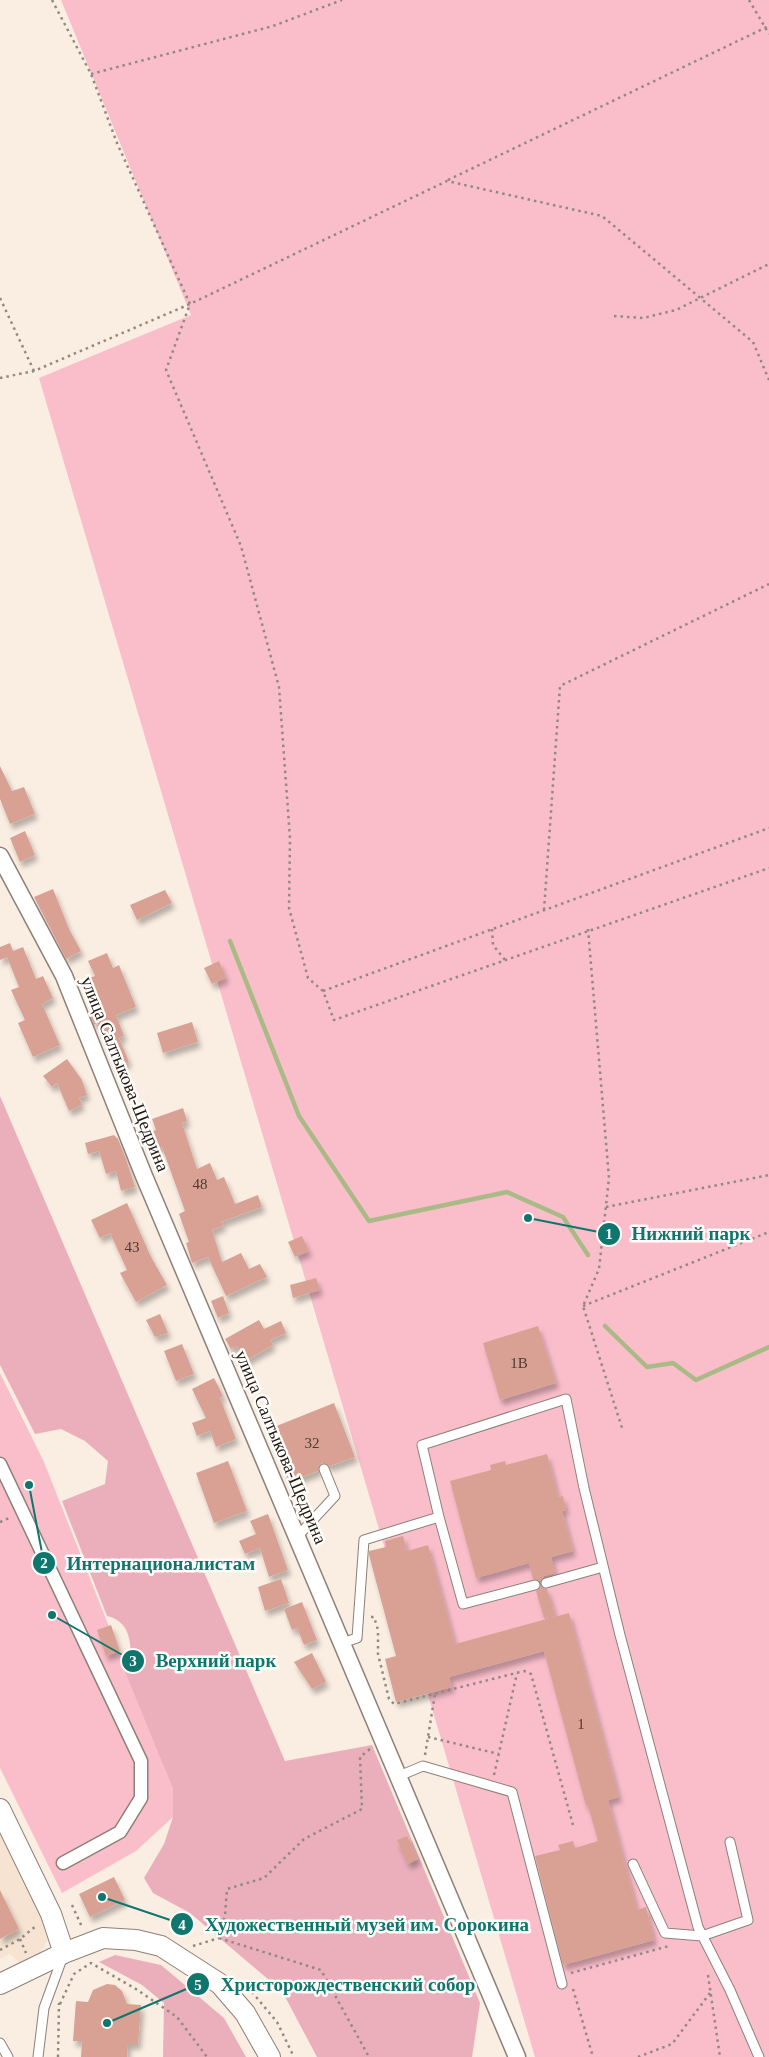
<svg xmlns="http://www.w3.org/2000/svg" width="769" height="2057" font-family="'Times New Roman',serif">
	<defs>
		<filter id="shadow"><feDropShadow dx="3" dy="5.5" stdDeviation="2.5" flood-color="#0004"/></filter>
	</defs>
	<rect width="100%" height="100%" fill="#faede2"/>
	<path fill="#f6e3d2" d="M 0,1832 L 51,1934 L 40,1953 L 20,1963 L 10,1954 L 0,1959 Z"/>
	<path fill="#fabecb" d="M 61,0 L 769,0 L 769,2057 L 535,2057 L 39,378 L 191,315 Z
		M 0,1373 L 44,1462 L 173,1789 L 173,1817 L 136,1851 L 62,1893 L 0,1768 Z"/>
	<path fill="#eaafbb" d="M 0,1096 L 285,1761 L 372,1745 L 480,2003 L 472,2057 L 317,2057 L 282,1991 L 190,1913 L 153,1893 L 144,1878 L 164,1844 L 173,1817 L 173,1789 L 122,1664 L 131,1660 C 131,1640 129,1621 107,1616 L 62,1501 L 105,1484 L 108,1461 L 85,1441 L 61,1429 L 35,1434 L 0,1365 Z
		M 115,1955 L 161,1965 L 224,2018 L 246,2057 L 163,2057 L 164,2003 L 142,1985 L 99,1962 Z"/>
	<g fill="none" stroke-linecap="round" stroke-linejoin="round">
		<path stroke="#aaba87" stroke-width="4.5" d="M 230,941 L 299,1116 L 369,1221 L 507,1192 L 563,1217 L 588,1255
			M 605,1326 L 647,1367 L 673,1363 L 696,1380 L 769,1347"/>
	</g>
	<path fill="#d9a193" filter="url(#shadow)" d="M 0,766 L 12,791 L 24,787 L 35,814 L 10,824 L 0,799 Z
		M 25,831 L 35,855 L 20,862 L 10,838 Z
		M 53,889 L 69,929 L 81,951 L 66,959 L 34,897 Z
		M 165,890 L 172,903 L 137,920 L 130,905 Z
		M 10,943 L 13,951 L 23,947 L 36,979 L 43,976 L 53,998 L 42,1004 L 60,1045 L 33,1057 L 18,1023 L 25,1020 L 11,990 L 19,987 L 7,957 L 0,960 L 0,947 Z
		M 107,953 L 113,968 L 119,965 L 136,1007 L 116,1015 L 124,1036 L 119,1038 L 129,1062 L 116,1067 L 97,1023 L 94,1025 L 89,1012 L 102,1007 L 89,978 L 95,976 L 88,961 Z
		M 219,961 L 226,978 L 212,984 L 204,968 Z
		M 192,1022 L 198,1042 L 163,1053 L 157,1033 Z
		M 67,1059 L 82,1080 L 87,1095 L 79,1098 L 82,1105 L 69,1111 L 57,1083 L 52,1087 L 43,1076 Z
		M 183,1108 L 187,1121 L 182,1123 L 197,1169 L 210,1163 L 217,1180 L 224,1177 L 235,1204 L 258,1195 L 262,1207 L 221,1222 L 223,1226 L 212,1230 L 222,1262 L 241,1253 L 249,1269 L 260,1264 L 267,1277 L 226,1296 L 208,1257 L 192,1263 L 186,1243 L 189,1242 L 179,1214 L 185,1211 L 162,1147 L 152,1151 L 146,1133 L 156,1130 L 152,1119 Z
		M 114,1135 L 118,1139 L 126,1159 L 135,1187 L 121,1191 L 116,1171 L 106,1174 L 99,1151 L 88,1154 L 85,1143 Z
		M 127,1203 L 151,1257 L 167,1285 L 136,1302 L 120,1273 L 127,1270 L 110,1233 L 100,1238 L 91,1220 Z
		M 302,1236 L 309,1251 L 295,1257 L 288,1242 Z
		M 316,1278 L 320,1290 L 293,1298 L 290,1285 Z
		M 223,1296 L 229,1313 L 218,1318 L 211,1301 Z
		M 160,1314 L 168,1333 L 155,1337 L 146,1320 Z
		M 259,1320 L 264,1329 L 281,1321 L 286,1333 L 270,1340 L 273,1345 L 245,1361 L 237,1346 L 231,1349 L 225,1339 Z
		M 538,1326 L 556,1383 L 500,1400 L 483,1343 Z
		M 182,1344 L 194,1374 L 176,1381 L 164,1351 Z
		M 214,1378 L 223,1396 L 220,1398 L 236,1439 L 216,1447 L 210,1431 L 197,1436 L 192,1423 L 206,1418 L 192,1389 Z
		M 334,1403 L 355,1457 L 330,1466 L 322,1463 L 319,1466 L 318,1471 L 289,1482 L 269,1429 Z
		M 547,1454 L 558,1497 L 563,1496 L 566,1510 L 562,1511 L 573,1551 L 551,1557 L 555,1573 L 544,1576 L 540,1581 L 533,1579 L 529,1563 L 476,1578 L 450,1481 L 491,1470 L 490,1465 L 505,1461 L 506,1465 Z
		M 228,1461 L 247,1511 L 214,1523 L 196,1473 Z
		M 268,1514 L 288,1570 L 269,1577 L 260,1548 L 245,1554 L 239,1541 L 256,1534 L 250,1521 Z
		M 403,1536 L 407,1551 L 428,1545 L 455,1644 L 569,1613 L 619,1797 L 608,1800 L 637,1910 L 646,1907 L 654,1940 L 563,1965 L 535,1856 L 560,1850 L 558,1845 L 573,1841 L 575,1848 L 598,1841 L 588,1805 L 586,1806 L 544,1651 L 449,1677 L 452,1687 L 396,1702 L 385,1659 L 396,1656 L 369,1555 L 369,1551 L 386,1547 L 385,1541 Z
		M 281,1579 L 289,1603 L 265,1611 L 258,1587 Z
		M 541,1587 L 547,1589 L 555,1616 L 544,1618 L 536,1591 Z
		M 302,1602 L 317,1640 L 304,1645 L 297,1628 L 292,1630 L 284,1609 Z
		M 111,1625 L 120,1651 L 106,1656 L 97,1630 Z
		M 312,1653 L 326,1682 L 312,1689 L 294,1662 Z
		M 407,1836 L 418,1859 L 408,1864 L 397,1840 Z
		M 114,1877 L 125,1900 L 90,1917 L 79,1894 Z
		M 0,1890 L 19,1929 L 0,1939 Z
		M 107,1984 L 115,1985 L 122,1991 L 127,2004 L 141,2005 L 138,2044 L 128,2044 L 127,2057 L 81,2057 L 82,2041 L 73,2041 L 76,2001 L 88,2002 L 93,1990 Z"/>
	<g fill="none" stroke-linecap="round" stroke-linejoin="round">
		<g stroke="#8d8177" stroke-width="11">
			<path id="service" d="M 439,1517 L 463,1604 L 535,1585
				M 297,1537 L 335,1496 L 324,1469
				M 546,1583 L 603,1567
				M 342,1643 L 357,1638 L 364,1540 L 439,1517 L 422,1445 L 566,1399 L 584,1488 L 620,1635 L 698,1927 L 730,1990 L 759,2057
				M 399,1776 L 423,1766 L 512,1792 L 562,1984
				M 633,1864 L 665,1933 L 702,1936 L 748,1920 L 730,1842
				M 0,2043 L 8,2057
				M 38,2057 L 44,2008 L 63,1956"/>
		</g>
		<g stroke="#8d8177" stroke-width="15">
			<path id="pedestrian" d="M 0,1464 L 141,1761 L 141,1798 L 120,1832 L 63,1863"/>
		</g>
		<g stroke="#8d8177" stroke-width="19">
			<path id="minor" d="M 0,856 L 64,976 L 144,1176 L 517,2057"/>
		</g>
		<g stroke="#8d8177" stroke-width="22">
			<path id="tertiary" d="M 0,1809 L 51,1914 L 64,1953
				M 0,1984 L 64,1953 L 103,1938 L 136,1940 L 161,1946 L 220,1984 L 245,2013 L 270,2057"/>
		</g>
		<path stroke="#928982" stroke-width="2.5" stroke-dasharray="2.5 4" stroke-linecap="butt" d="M 52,0 L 91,74 L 117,143 L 190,304 L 166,370 L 241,546 L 279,687 L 290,838 L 289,908 L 308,978 L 323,991 L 334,1020 L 769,868
			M 749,0 L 769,34
			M 91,74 L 273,26 L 342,0
			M 448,180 L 769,26
			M 0,298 L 34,371
			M 614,316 L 643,318 L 676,310 L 769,264
			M 0,378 L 34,371 L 190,304 L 447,181 L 602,216 L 753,342 L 769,380
			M 544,910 L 560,686 L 769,584
			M 492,929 L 493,945 L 505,960
			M 588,929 L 609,1178 L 599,1269 L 583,1306 L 623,1431
			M 323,991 L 769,828
			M 606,1207 L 769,1175
			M 583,1306 L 769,1232
			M 0,1522 L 9,1518
			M 371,1617 L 374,1617 L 378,1630 L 378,1654 L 389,1699 L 394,1704 L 524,1671 L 531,1674 L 573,1825
			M 428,1737 L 499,1754
			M 425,1755 L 435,1694
			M 494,1775 L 517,1673
			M 72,1905 L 82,1927
			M 219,1938 L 321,1970 L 369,2057
			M 20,1939 L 26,1953
			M 193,1946 L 219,1938 L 225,1915 L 227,1889 L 264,1878 L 304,1839 L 362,1809 L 360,1757 L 370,1749
			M 0,1950 L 20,1939 L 36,1926
			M 571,1973 L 669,1946
			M 708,1975 L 720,2057
			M 573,1989 L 593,2057
			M 252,1992 L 277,2022 L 294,2057
			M 60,2004 L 74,1974 L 91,1963 L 136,1989 L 177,2017 L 207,2057
			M 58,2057 L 59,2003
			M 638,2057 L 672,2044 L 710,1993"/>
		<use href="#service" stroke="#fff" stroke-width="9"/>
		<use href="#pedestrian" stroke="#fff" stroke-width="12"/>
		<use href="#minor" stroke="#fff" stroke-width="16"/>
		<use href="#tertiary" stroke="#fff" stroke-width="20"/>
	</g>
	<g text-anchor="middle" stroke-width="5" stroke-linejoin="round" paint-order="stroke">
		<g font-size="15" fill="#4b3a34">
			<text x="200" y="1189">48</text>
			<text x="132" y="1252">43</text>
			<text x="519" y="1368">1В</text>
			<text x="312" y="1448">32</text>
			<text x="581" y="1729">1</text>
		</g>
		<g font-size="18" fill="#1c1814" stroke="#fffcfa">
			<text transform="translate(125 1074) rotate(68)" y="6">улица Салтыкова-Щедрина</text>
			<text transform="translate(281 1447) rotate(67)" y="6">улица Салтыкова-Щедрина</text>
		</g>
	</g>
	<path fill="none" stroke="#0f766e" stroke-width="2" d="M528 1218L609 1234M29 1485L44 1563M52 1615L133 1661M102 1897L182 1924M107 2023L198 1984"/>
	<g fill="#0f766e" stroke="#fffcfa" stroke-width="2">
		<circle cx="528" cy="1218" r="5"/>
		<circle cx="29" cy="1485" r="5"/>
		<circle cx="52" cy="1615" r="5"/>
		<circle cx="102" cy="1897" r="5"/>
		<circle cx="107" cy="2023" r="5"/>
		<circle cx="609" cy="1234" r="12"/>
		<circle cx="44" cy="1563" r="12"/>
		<circle cx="133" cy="1661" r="12"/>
		<circle cx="182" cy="1924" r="12"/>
		<circle cx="198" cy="1984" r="12"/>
	</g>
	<g font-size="15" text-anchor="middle" font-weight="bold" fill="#fff">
		<text x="609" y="1239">1</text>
		<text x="44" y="1568">2</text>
		<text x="133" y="1666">3</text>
		<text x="182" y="1930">4</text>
		<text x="198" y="1990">5</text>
	</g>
	<g font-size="19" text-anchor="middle" font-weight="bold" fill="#0f766e" stroke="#fffcfa" stroke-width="5" stroke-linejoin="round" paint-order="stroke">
		<text x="691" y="1240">Нижний парк</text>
		<text x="161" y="1570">Интернационалистам</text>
		<text x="216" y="1667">Верхний парк</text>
		<text x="367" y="1931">Художественный музей им. Сорокина</text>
		<text x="348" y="1991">Христорождественский собор</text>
	</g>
</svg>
